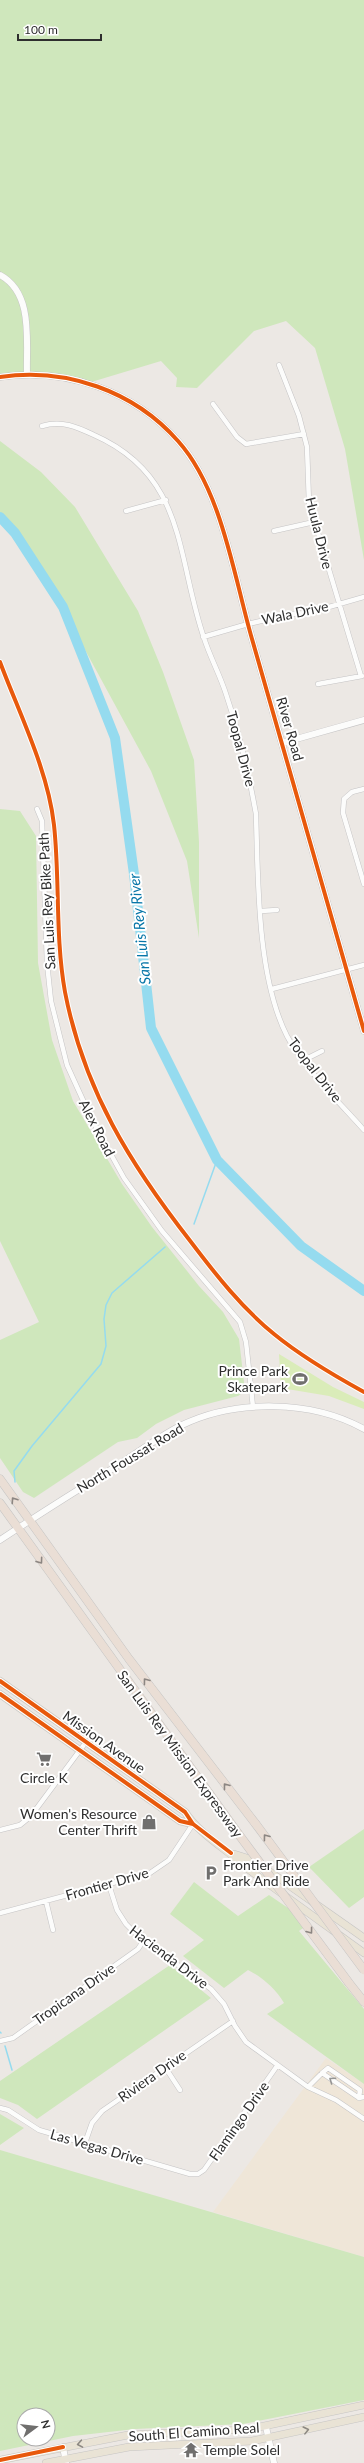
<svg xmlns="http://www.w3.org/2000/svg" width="364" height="2463" font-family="Lato,sans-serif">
	<rect width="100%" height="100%" fill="#ece8e4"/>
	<path fill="#efe6d8" d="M 326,2058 L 364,2084 L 364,2257 L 213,2212 Z"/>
	<path fill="#cfe7bc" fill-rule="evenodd" d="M 0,0 L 364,0 L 364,560 L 345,449 L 315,348 L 286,321 L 254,331 L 197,388 L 176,387 L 177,378 L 161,361 L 88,383 L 62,377 L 0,377 Z
		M 0,441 L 41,472 L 75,507 L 138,611 L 163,672 L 194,760 L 199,842 L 199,938 L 187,861 L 151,771 L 34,556 L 0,512 Z
		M 0,809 L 20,811 L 36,836 L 38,963 L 52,1040 L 73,1101 L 122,1184 L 152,1227 L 199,1286 L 223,1312 L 239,1339 L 245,1391 L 238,1396 L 184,1410 L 156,1424 L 137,1438 L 118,1442 L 34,1498 L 23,1492 L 0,1458 L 0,1340 L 39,1322 L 0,1241 Z
		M 364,1829 L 364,1897 L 349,1908 L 309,1867 Z
		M 194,1882 L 238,1916 L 269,1895 L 310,1923 L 299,1931 L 364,2009 L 364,2084 L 267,2014 L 284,2003 C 276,1989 262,1977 248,1970 L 224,1988 L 183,1956 L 204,1940 L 170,1914 Z
		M 170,1965 L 211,1998 L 37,2119 L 18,2105 L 0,2098 L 0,2081 Z
		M 0,2114 L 24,2128 L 0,2145 Z
		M 0,2150 L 364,2257 L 364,2400 L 243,2424 L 135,2429 L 73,2436 L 0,2451 ZM 24,2415 L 48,2415 L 48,2439 L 24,2439 Z"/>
	<path fill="#daecb9" d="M 279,1354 L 333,1387 L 364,1402 L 364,1409 L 329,1396 L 281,1388 Z"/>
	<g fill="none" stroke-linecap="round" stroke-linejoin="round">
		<path stroke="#95dbef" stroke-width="1.5" d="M 194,1224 L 217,1160
			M 15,1482 L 14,1471 L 32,1446 L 101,1364 L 106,1346 L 104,1319 L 106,1305 L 112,1293 L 165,1247
			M 0,2032 L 1,2033
			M 5,2046 L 12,2070"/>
		<path stroke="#95dbef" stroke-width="10" d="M 0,517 L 15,533 L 63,607 L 115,738 L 134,874 L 151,1028 L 217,1160 L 301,1246 L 364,1291"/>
		<g stroke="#c5c4c5" stroke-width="5.5">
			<path id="street" d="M 279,365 L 299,416 L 307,447 L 309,503 L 361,676
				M 213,404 L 237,437 L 246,444 L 304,434
				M 42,426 C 62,420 77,427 94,435 C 187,476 176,557 204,638 C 210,657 220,675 226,694 C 239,733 249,774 256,814 C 258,880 257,977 287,1036 C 303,1067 340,1103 364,1130
				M 126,511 L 166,500
				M 274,531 L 314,522
				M 203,637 L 248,624 L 290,614 L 308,613 L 364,597
				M 318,684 L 362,676
				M 364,789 L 352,792 L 344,799 L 343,813 L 364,884
				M 37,809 L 42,821 L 47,963 L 51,1001 L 67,1065 L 92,1120 L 124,1178 L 162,1231 L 240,1322 L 246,1342 L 253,1407
				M 261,911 L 277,910
				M 272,989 L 364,965
				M 304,1060 L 322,1051
				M 0,1830 L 20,1825 L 31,1816 L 86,1742
				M 109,1885 L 117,1910 L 126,1924 L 138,1936 L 211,1989 L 224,2004 L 235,2026 L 246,2042 L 308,2087 L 336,2100 L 364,2119
				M 46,1901 L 53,1930
				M 0,1913 L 150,1873 L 169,1860 L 193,1824
				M 0,2041 L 13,2038 L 138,1949 L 144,1940
				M 165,2067 L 180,2090
				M 322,2073 L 328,2068 L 360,2090 L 359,2098
				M 308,2087 L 322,2073 L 359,2098 L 364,2097
				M 0,2108 L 8,2110 L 39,2130 L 190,2174 L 198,2174 L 204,2170 L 277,2066
				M 85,2143 L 92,2123 L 102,2111 L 233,2021"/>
		</g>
		<g stroke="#c5c4c5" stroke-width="7">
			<path id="secondary" d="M 0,275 C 34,293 26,342 27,374
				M 0,377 C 66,367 134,391 178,441 C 222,490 234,577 252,639 C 290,770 326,900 364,1031
				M 282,743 L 364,720
				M 0,1540 C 35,1517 71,1494 107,1472 C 132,1457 156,1438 182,1425 C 236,1399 312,1400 364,1429
				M 266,2427 L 274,2463
				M 63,2447 L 66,2463"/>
		</g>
		<g stroke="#c6c5c4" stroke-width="8">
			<path id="primary" d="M 0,1681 L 185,1812 C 200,1835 228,1850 248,1869 L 364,1953
				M 0,1694 L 180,1821 L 193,1824
				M 234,1854 L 253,1860 L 364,1938
				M 0,2460 L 128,2435 L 250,2429 L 364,2405
				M 46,2463 L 129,2447 L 252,2441 L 364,2417"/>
		</g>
		<g stroke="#c6c5c4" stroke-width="9">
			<path id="highway" d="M 0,1479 L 129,1659 L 255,1823
				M 0,1503 L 237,1832
				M 349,1983 L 364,2002"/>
		</g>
		<use href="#street" stroke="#fcfcfb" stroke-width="4.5"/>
		<use href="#secondary" stroke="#fcfcfb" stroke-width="6"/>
		<use href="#primary" stroke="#e9e3d5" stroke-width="7"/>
		<use href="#highway" stroke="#eaded5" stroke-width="8"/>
		<g stroke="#c6c5c4" stroke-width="9" stroke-linecap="butt">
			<path id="highway-bridge" d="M 255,1823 L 364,1970
				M 237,1832 L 349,1983"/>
		</g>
		<use href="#highway-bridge" stroke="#eaded5" stroke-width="8"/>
		<g stroke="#fff" stroke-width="6">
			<path id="cycleway" d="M 0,377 C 66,367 134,391 178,441 C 222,490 234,577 252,639 C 290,770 326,900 364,1031
				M 0,662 C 19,713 48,770 54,825 C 60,880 55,936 65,992 C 84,1090 130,1164 191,1242 C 216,1275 242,1308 274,1334 C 302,1357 333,1375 364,1392
				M 0,1681 L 185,1812 L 193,1824 L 231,1853
				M 0,1694 L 180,1821 L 193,1824
				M 0,2460 L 63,2447"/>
		</g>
		<use href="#cycleway" stroke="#e8590c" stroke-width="4"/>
	</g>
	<defs><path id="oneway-chevron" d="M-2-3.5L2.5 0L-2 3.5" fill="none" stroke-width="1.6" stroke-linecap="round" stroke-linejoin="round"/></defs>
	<g stroke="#8c8682">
		<use href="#oneway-chevron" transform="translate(14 1500) rotate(-124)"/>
		<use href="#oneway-chevron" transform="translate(40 1561) rotate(54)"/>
		<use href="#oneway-chevron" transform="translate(146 1681) rotate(-127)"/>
		<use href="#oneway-chevron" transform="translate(226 1786) rotate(-128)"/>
		<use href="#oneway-chevron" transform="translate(266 1837) rotate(-127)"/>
		<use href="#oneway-chevron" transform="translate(310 1931) rotate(53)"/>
	</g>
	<use stroke="#959594" href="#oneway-chevron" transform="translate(332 2080) rotate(-145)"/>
	<g stroke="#8c8882">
		<use href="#oneway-chevron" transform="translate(306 2430) rotate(-14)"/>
		<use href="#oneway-chevron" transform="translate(80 2444) rotate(170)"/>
	</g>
	<defs>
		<g id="stadium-bare" transform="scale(1.2)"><path d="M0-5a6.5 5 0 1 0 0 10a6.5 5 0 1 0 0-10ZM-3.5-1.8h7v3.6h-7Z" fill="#706f6e" stroke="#fff" stroke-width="2.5" paint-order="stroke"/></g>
		<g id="supermarket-bare" transform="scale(1.2)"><path d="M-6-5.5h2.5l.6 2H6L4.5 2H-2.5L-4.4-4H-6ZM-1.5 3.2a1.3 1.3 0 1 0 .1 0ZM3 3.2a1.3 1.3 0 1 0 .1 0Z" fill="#706f6e" stroke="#fff" stroke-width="2.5" paint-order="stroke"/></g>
		<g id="shop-bare" transform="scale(1.2)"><path d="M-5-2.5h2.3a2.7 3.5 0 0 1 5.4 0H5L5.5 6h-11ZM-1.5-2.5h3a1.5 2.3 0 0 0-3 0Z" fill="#706f6e" stroke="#fff" stroke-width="2.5" paint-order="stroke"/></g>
		<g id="parking-bare" transform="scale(1.2)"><path d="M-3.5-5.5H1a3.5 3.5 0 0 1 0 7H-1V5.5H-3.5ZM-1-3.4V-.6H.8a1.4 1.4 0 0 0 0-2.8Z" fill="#706f6e" stroke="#fff" stroke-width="2.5" paint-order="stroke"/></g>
		<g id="temple-bare" transform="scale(1.2)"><path d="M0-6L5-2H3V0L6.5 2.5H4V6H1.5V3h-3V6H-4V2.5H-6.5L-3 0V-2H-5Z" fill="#706f6e" stroke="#fff" stroke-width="2.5" paint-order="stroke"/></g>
	</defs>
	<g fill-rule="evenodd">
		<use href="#stadium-bare" x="300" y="1379"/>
		<use href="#supermarket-bare" x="44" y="1759"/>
		<use href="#shop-bare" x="149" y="1822"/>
		<use href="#parking-bare" x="211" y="1873"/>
		<use href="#temple-bare" x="191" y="2450"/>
	</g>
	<g text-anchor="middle" stroke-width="4" stroke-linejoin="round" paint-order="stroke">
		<g font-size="14" fill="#2e2e2e" stroke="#fff">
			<text transform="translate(319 533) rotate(76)" y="5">Huula Drive</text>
			<text transform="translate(295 613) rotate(-12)" y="5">Wala Drive</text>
			<text transform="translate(290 729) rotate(74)" y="5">River Road</text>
			<text transform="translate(241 749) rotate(75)" y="5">Toopal Drive</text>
			<text transform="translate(47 901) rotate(-93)" y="5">San Luis Rey Bike Path</text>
			<text transform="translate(315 1070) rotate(52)" y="5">Toopal Drive</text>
			<text transform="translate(97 1128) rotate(63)" y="5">Alex Road</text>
			<text transform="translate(130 1458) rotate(-31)" y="5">North Foussat Road</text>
			<text transform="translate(104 1742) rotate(35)" y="5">Mission Avenue</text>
			<text transform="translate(180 1754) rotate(54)" y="5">San Luis Rey Mission Expressway</text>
			<text transform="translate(107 1884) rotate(-16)" y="5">Frontier Drive</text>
			<text transform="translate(169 1957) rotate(37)" y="5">Hacienda Drive</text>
			<text transform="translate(74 1994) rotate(-35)" y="5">Tropicana Drive</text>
			<text transform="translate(152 2076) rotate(-35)" y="5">Riviera Drive</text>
			<text transform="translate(239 2121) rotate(-55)" y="5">Flamingo Drive</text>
			<text transform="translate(97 2147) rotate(16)" y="5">Las Vegas Drive</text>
			<text transform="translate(194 2432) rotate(-4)" y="5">South El Camino Real</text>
		</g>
		<g font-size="14" fill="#2e2e2e" stroke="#fff" text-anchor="end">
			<text x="288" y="1376">Prince Park<tspan x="288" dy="16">Skatepark</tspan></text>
			<text x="44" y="1783" text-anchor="middle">Circle K</text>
			<text x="137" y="1819">Women's Resource<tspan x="137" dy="16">Center Thrift</tspan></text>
			<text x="223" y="1870" text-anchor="start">Frontier Drive<tspan x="223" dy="16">Park And Ride</tspan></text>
			<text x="203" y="2455" text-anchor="start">Temple Solel</text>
		</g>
		<g font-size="15" font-style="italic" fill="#0776a8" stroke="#fff">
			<text transform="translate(140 929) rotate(-96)" y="5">San Luis Rey River</text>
		</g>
	</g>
	<g transform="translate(36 2427) rotate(75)"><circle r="19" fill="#ffffff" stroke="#ababab"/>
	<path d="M0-3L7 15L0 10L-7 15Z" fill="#706f6e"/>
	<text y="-6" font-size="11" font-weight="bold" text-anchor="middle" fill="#2e2e2e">N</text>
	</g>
	<path d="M18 34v6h83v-6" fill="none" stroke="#2e2e2e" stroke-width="2"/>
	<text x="24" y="34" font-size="12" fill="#2e2e2e" stroke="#ffffff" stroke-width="3" paint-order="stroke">100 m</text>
</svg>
